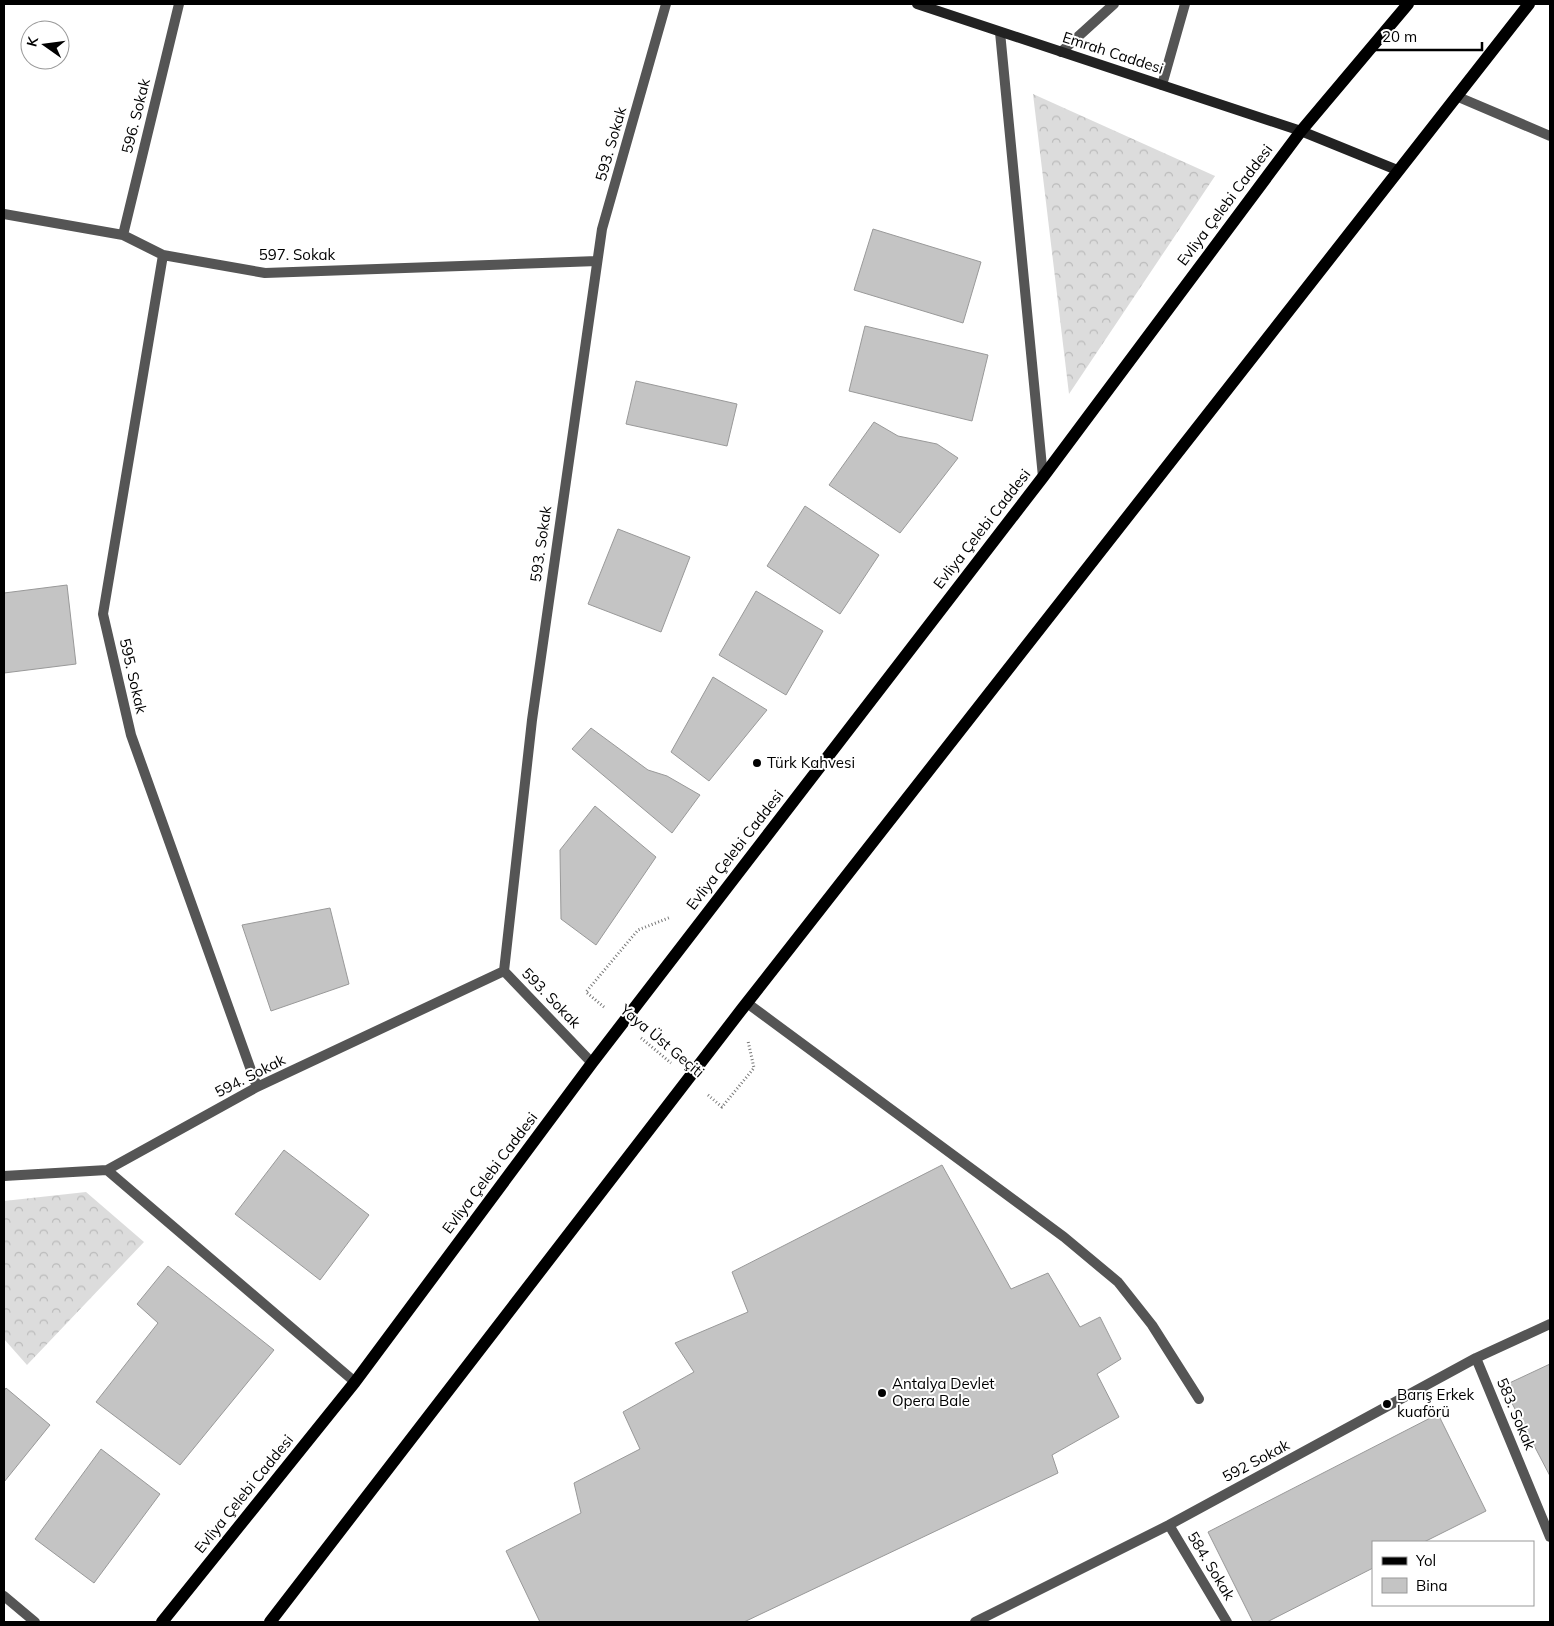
<svg xmlns="http://www.w3.org/2000/svg" width="1554" height="1626" font-family="Mulish,sans-serif">
	<defs>
		<pattern id="forest-crowns" width="20" height="18" patternUnits="userSpaceOnUse" patternTransform="scale(1.25)"><rect width="20" height="18" fill="#dcdcdc"/><path d="M2 6a3 3 0 1 1 6 0M12 15a3 3 0 1 1 6 0" fill="none" stroke="#bbb"/></pattern>
	</defs>
	<rect width="100%" height="100%" fill="#fff"/>
	<path fill="url(#forest-crowns)" d="M 1033,94 L 1215,176 L 1069,394 Z
		M 86,1192 L 144,1242 L 27,1365 L 4,1339 L 4,1201 Z"/>
	<path fill="#c4c4c4" stroke="#999" d="M 873,229 L 981,262 L 963,323 L 854,290 Z
		M 865,326 L 988,355 L 972,421 L 849,391 Z
		M 636,381 L 737,404 L 727,446 L 626,424 Z
		M 874,422 L 898,436 L 937,444 L 958,458 L 900,533 L 829,485 Z
		M 805,506 L 879,555 L 840,614 L 767,566 Z
		M 618,529 L 690,557 L 661,632 L 588,604 Z
		M 67,585 L 76,664 L 4,673 L 4,593 Z
		M 756,591 L 823,631 L 786,695 L 719,655 Z
		M 713,677 L 767,710 L 709,781 L 671,752 Z
		M 591,728 L 648,770 L 667,776 L 700,795 L 672,833 L 572,749 Z
		M 595,806 L 656,857 L 596,945 L 561,919 L 560,850 Z
		M 330,908 L 349,984 L 271,1011 L 242,925 Z
		M 284,1150 L 369,1215 L 320,1280 L 235,1214 Z
		M 942,1165 L 1011,1289 L 1048,1273 L 1080,1327 L 1100,1317 L 1121,1359 L 1097,1374 L 1119,1417 L 1052,1455 L 1058,1473 L 744,1622 L 540,1622 L 506,1551 L 581,1513 L 574,1483 L 640,1449 L 623,1412 L 694,1372 L 675,1343 L 748,1312 L 732,1272 Z
		M 168,1266 L 274,1350 L 180,1465 L 96,1402 L 158,1323 L 137,1304 Z
		M 1550,1364 L 1550,1476 L 1503,1386 Z
		M 6,1388 L 50,1425 L 4,1482 L 4,1391 Z
		M 1438,1414 L 1486,1511 L 1424,1542 L 1373,1542 L 1373,1568 L 1267,1622 L 1253,1622 L 1208,1532 Z
		M 101,1449 L 160,1494 L 94,1583 L 35,1539 Z"/>
	<g fill="none" stroke-linecap="round" stroke-linejoin="round">
		<path stroke="#777" stroke-width="3" stroke-dasharray="1 2.5" stroke-linecap="butt" d="M 604,1007 L 586,992 L 638,930 L 671,917
			M 641,1038 L 671,1063
			M 708,1095 L 722,1107 L 754,1068 L 748,1041"/>
		<path stroke="#555" stroke-width="10" d="M 1061,52 L 1114,4
			M 1162,85 L 1185,4
			M 747,1003 L 1064,1237 L 1118,1282 L 1152,1325 L 1199,1399"/>
		<path stroke="#555" stroke-width="10" d="M 1000,32 L 1043,477
			M 1456,96 L 1550,136
			M 4,214 L 123,235 L 163,255 L 265,273 L 597,261
			M 123,235 L 179,4
			M 163,255 L 103,614 L 131,735 L 257,1087
			M 592,1063 L 504,971 L 532,720 L 602,229 L 666,4
			M 107,1170 L 355,1382
			M 4,1176 L 107,1170 L 257,1087 L 504,971
			M 1476,1358 L 1550,1537
			M 1169,1525 L 1227,1622
			M 4,1596 L 35,1622
			M 975,1622 L 1169,1525 L 1476,1358 L 1550,1324"/>
		<path stroke="#222" stroke-width="10" d="M 917,4 L 1301,131 L 1397,170"/>
		<path stroke="#000" stroke-width="12" d="M 162,1622 L 355,1382 L 592,1063 L 1043,477 L 1301,131 L 1408,4
			M 270,1622 L 742,1009 L 1529,4"/>
	</g>
	<g fill="#000" stroke="#fff" stroke-width="2">
		<circle cx="757" cy="763" r="5"/>
		<circle cx="882" cy="1393" r="5"/>
		<circle cx="1387" cy="1404" r="5"/>
	</g>
	<g text-anchor="middle" stroke-width="4" stroke-linejoin="round" paint-order="stroke">
		<g font-size="15" fill="#000" stroke="#fff">
			<text transform="translate(1113 53) rotate(18)" y="5">Emrah Caddesi</text>
			<text transform="translate(136 116) rotate(-76)" y="5">596. Sokak</text>
			<text transform="translate(611 144) rotate(-74)" y="5">593. Sokak</text>
			<text transform="translate(1225 205) rotate(-53)" y="5">Evliya Çelebi Caddesi</text>
			<text x="297" y="260">597. Sokak</text>
			<text transform="translate(982 529) rotate(-52)" y="5">Evliya Çelebi Caddesi</text>
			<text transform="translate(541 544) rotate(-82)" y="5">593. Sokak</text>
			<text transform="translate(133 676) rotate(77)" y="5">595. Sokak</text>
			<text transform="translate(735 850) rotate(-52)" y="5">Evliya Çelebi Caddesi</text>
			<text transform="translate(551 998) rotate(46)" y="5">593. Sokak</text>
			<text transform="translate(662 1041) rotate(40)" y="5">Yaya Üst Geçiti</text>
			<text transform="translate(250 1076) rotate(-27)" y="5">594. Sokak</text>
			<text transform="translate(490 1173) rotate(-53)" y="5">Evliya Çelebi Caddesi</text>
			<text transform="translate(1516 1414) rotate(67)" y="5">583. Sokak</text>
			<text transform="translate(1256 1461) rotate(-28)" y="5">592 Sokak</text>
			<text transform="translate(244 1494) rotate(-51)" y="5">Evliya Çelebi Caddesi</text>
			<text transform="translate(1211 1566) rotate(59)" y="5">584. Sokak</text>
		</g>
		<g font-size="15" fill="#000" stroke="#fff" text-anchor="start">
			<text x="767" y="768">Türk Kahvesi</text>
			<text x="892" y="1389">Antalya Devlet<tspan x="892" dy="17">Opera Bale</tspan></text>
			<text x="1397" y="1400">Barış Erkek<tspan x="1397" dy="17">kuaförü</tspan></text>
		</g>
	</g>
	<rect width="1554" height="1626" fill="none" stroke="#000000" stroke-width="10"/>
	<rect x="1372" y="1541" width="162" height="65" fill="#ffffff" stroke="#999999"/>
	<rect x="1382" y="1557" width="25" height="8" fill="#000000" stroke="#999999"/>
	<text x="1416" y="1566" font-size="15" fill="#000000">Yol</text>
	<rect x="1382" y="1578" width="25" height="15" fill="#c4c4c4" stroke="#999999"/>
	<text x="1416" y="1591" font-size="15" fill="#000000">Bina</text>
	<g transform="translate(45 45) rotate(284)"><circle r="24" fill="#ffffff" stroke="#999999"/>
	<path d="M0-4L9 19L0 12L-9 19Z" fill="#000000"/>
	<text y="-8" font-size="14" font-weight="bold" text-anchor="middle" fill="#000000">K</text>
	</g>
	<path d="M1374 42v8h108v-8" fill="none" stroke="#000000" stroke-width="2.5"/>
	<text x="1382" y="42" font-size="15" fill="#000000" stroke="#ffffff" stroke-width="4" paint-order="stroke">20 m</text>
</svg>
